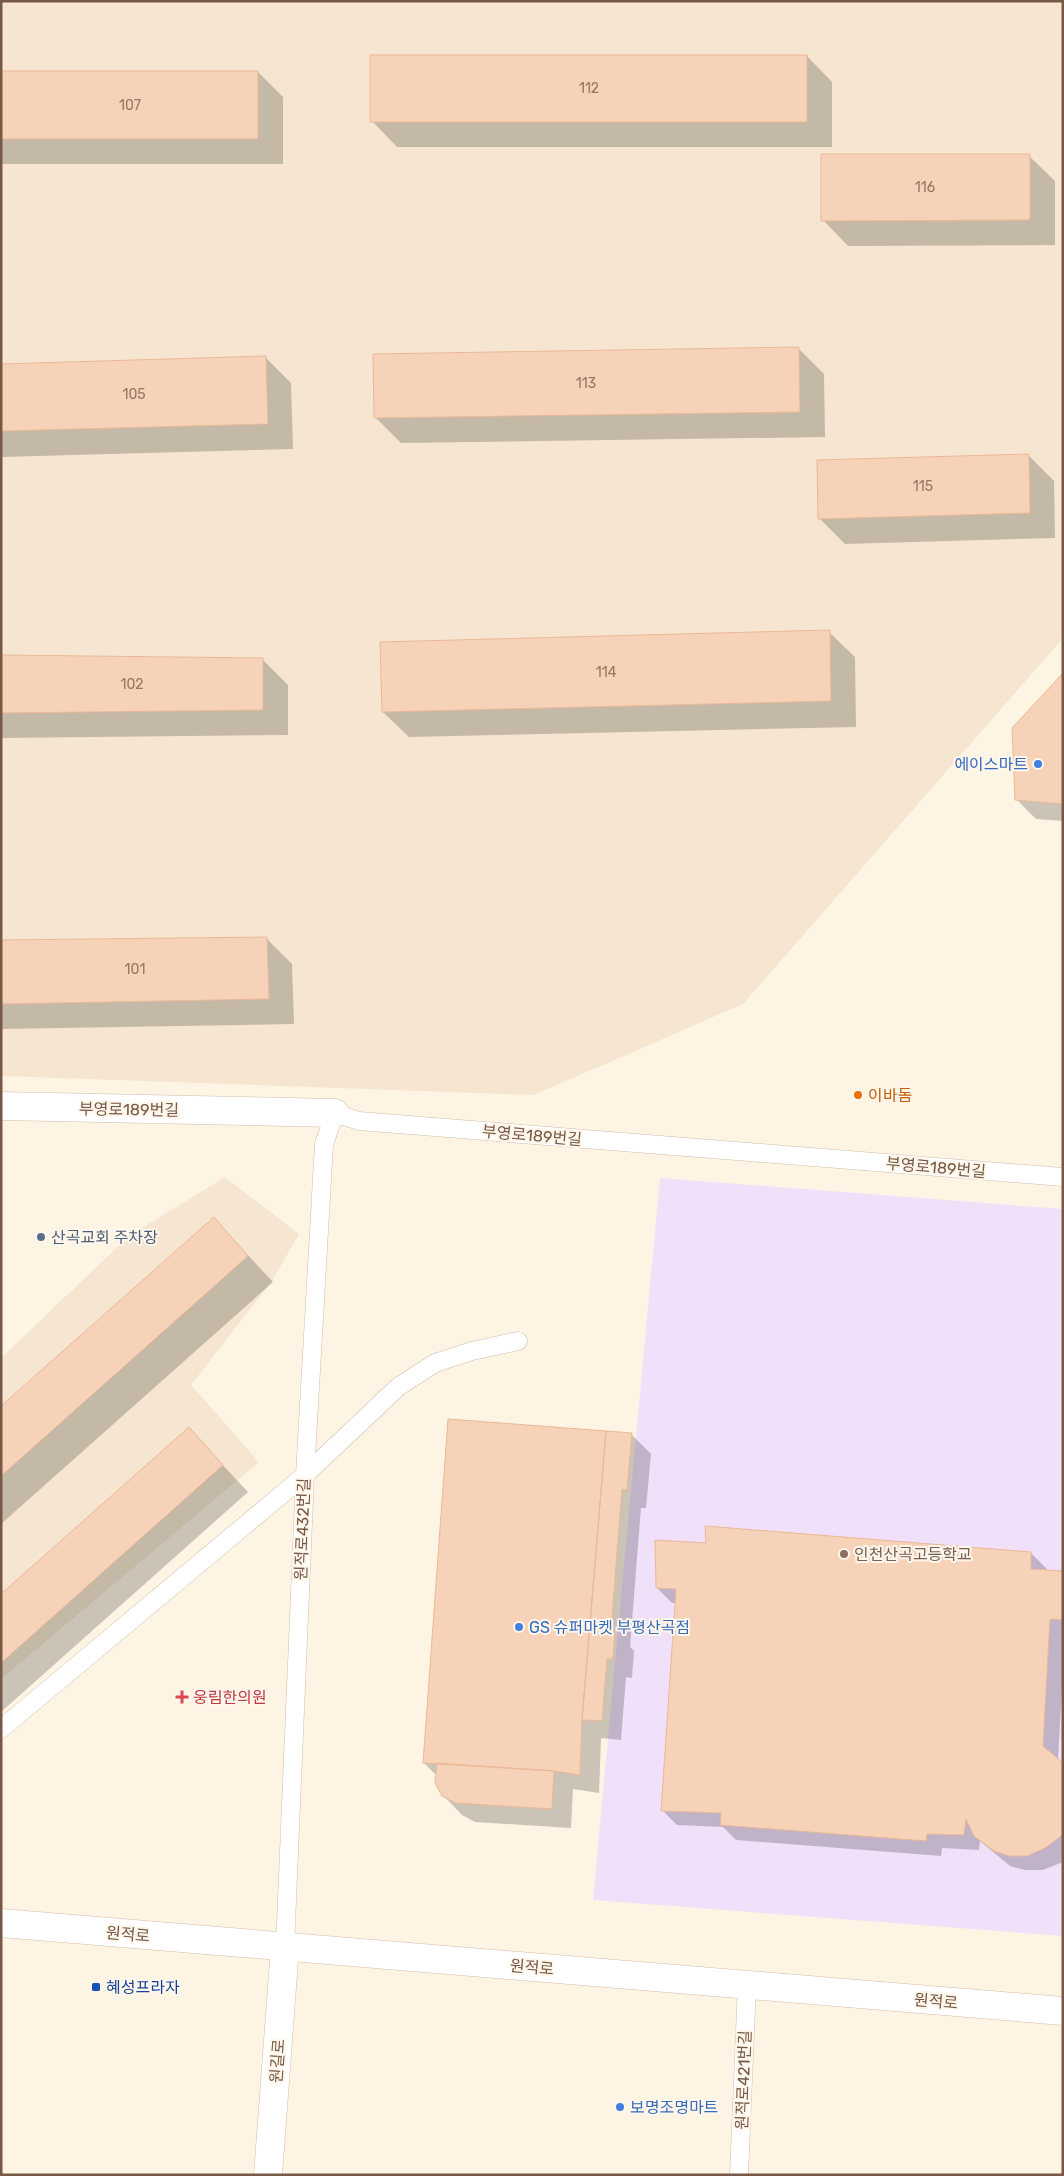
<svg xmlns="http://www.w3.org/2000/svg" width="1064" height="2176" font-family="Rubik,'Noto Sans KR',sans-serif">
	<rect width="100%" height="100%" fill="#fef4e3"/>
	<path fill="#f6e6d1" d="M 1,1 L 1063,1 L 1063,638 L 743,1004 L 534,1095 L 1,1076 Z
		M 225,1177 L 299,1234 L 272,1281 L 191,1385 L 259,1462 L 1,1679 L 1,1358 L 129,1236 Z"/>
	<path fill="#f1e0fa" d="M 660,1178 L 1063,1209 L 1063,1936 L 593,1900 Z"/>
	<path fill="#0003" d="M 807,56 L 832,82 L 832,147 L 397,147 L 372,121 Z
		M 1,72 L 258,72 L 283,97 L 283,164 L 1,164 Z
		M 1029,156 L 1055,181 L 1055,245 L 848,246 L 823,220 Z
		M 798,348 L 824,374 L 825,437 L 401,443 L 375,417 Z
		M 266,358 L 291,383 L 293,449 L 1,457 L 1,365 Z
		M 1028,455 L 1054,481 L 1055,538 L 845,544 L 820,519 Z
		M 829,632 L 855,657 L 856,727 L 409,737 L 383,712 Z
		M 1,656 L 262,659 L 288,685 L 288,735 L 1,738 Z
		M 1063,674 L 1063,821 L 1036,819 L 1016,799 Z
		M 267,939 L 292,964 L 294,1024 L 1,1029 L 1,941 Z
		M 214,1219 L 273,1282 L 1,1524 L 1,1408 Z
		M 189,1429 L 248,1492 L 1,1712 L 1,1596 Z
		M 631,1434 L 651,1454 L 646,1508 L 641,1508 L 630,1647 L 634,1651 L 632,1678 L 626,1677 L 621,1740 L 601,1738 L 599,1793 L 573,1789 L 571,1828 L 475,1822 L 462,1815 L 443,1795 L 437,1776 L 424,1763 Z
		M 707,1544 L 1031,1553 L 1046,1568 L 1046,1571 L 1063,1572 L 1063,1668 L 1058,1760 L 1063,1765 L 1063,1862 L 1043,1870 L 1025,1870 L 1010,1866 L 980,1841 L 979,1850 L 942,1848 L 941,1856 L 736,1840 L 723,1827 L 677,1825 L 662,1810 L 676,1603 L 672,1603 L 657,1588 Z"/>
	<path fill="#f6d2b8" stroke="#eab897" d="M 370,55 L 807,55 L 807,122 L 370,122 Z
		M 1,71 L 258,71 L 258,139 L 1,139 Z
		M 821,154 L 1030,154 L 1030,220 L 821,221 Z
		M 799,347 L 800,412 L 374,418 L 373,354 Z
		M 266,356 L 268,424 L 1,431 L 1,364 Z
		M 1029,454 L 1030,513 L 818,519 L 817,460 Z
		M 830,630 L 831,701 L 382,712 L 380,642 Z
		M 1,655 L 263,658 L 263,710 L 1,713 Z
		M 1063,673 L 1063,804 L 1015,800 L 1012,728 Z
		M 267,937 L 269,999 L 1,1004 L 1,940 Z
		M 214,1217 L 248,1256 L 1,1476 L 1,1406 Z
		M 448,1419 L 606,1431 L 582,1720 L 580,1775 L 554,1771 L 423,1763 Z
		M 189,1427 L 223,1465 L 1,1663 L 1,1594 Z
		M 606,1431 L 632,1433 L 627,1490 L 622,1489 L 611,1630 L 615,1630 L 613,1659 L 607,1659 L 602,1721 L 582,1720 Z
		M 705,1526 L 1031,1552 L 1031,1569 L 1063,1571 L 1063,1620 L 1050,1619 L 1043,1746 L 1063,1763 L 1063,1833 L 1060,1837 L 1045,1848 L 1027,1856 L 1009,1856 L 994,1851 L 974,1836 L 966,1819 L 964,1835 L 927,1834 L 926,1841 L 720,1825 L 721,1813 L 661,1811 L 676,1589 L 656,1588 L 655,1540 L 706,1543 Z
		M 437,1763 L 554,1771 L 552,1809 L 455,1803 L 442,1796 L 435,1783 Z"/>
	<g fill="none" stroke-linecap="round" stroke-linejoin="round">
		<g stroke="#d2bdab" stroke-width="19">
			<path id="lane" d="M 1,1729 L 305,1475 L 398,1387 L 435,1363 L 472,1351 L 518,1341
				M 285,1947 L 305,1475 L 324,1144 L 335,1113 L 359,1121 L 1063,1177
				M 739,2175 L 747,1985"/>
		</g>
		<g stroke="#d2bdab" stroke-width="29">
			<path id="street" d="M 1,1106 L 335,1113"/>
		</g>
		<g stroke="#d6bda8" stroke-width="29">
			<path id="secondary" d="M 1,1923 L 1063,2011
				M 268,2175 L 285,1947"/>
		</g>
		<use href="#lane" stroke="#fff" stroke-width="18"/>
		<use href="#street" stroke="#fff" stroke-width="28"/>
		<use href="#secondary" stroke="#fff" stroke-width="28"/>
	</g>
	<g fill="#3f7fe0" stroke="#fff7eb" stroke-width="2">
		<circle cx="1038" cy="764" r="5"/>
		<circle cx="519" cy="1627" r="5"/>
		<circle cx="620" cy="2107" r="5"/>
	</g>
	<circle fill="#e8710a" stroke="#fff7eb" stroke-width="2" cx="858" cy="1095" r="5"/>
	<circle fill="#5c6f8a" stroke="#fff7eb" stroke-width="2" cx="41" cy="1237" r="5"/>
	<circle fill="#8d6e63" stroke="#fff7eb" stroke-width="2" cx="844" cy="1554" r="5"/>
	<path fill="#e0444e" stroke="#fff7eb" stroke-width="2" d="M179.5 1689.5h5v5h5v5h-5v5h-5v-5h-5v-5h5z"/>
	<rect fill="#1a4fb4" stroke="#fff7eb" stroke-width="2" x="91" y="1982" width="10" height="10" rx="2.5"/>
	<g text-anchor="middle" stroke-width="4" stroke-linejoin="round" paint-order="stroke">
		<g font-size="14" fill="#987763">
			<text x="589" y="93">112</text>
			<text x="130" y="110">107</text>
			<text x="925" y="192">116</text>
			<text x="586" y="388">113</text>
			<text x="134" y="399">105</text>
			<text x="923" y="491">115</text>
			<text x="606" y="677">114</text>
			<text x="132" y="689">102</text>
			<text x="135" y="974">101</text>
		</g>
		<g font-size="16" fill="#366cbe" stroke="#fff7eb" text-anchor="start">
			<text x="1028" y="770" text-anchor="end">에이스마트</text>
			<text x="529" y="1633">GS 슈퍼마켓 부평산곡점</text>
			<text x="630" y="2113">보명조명마트</text>
		</g>
		<g font-size="16" fill="#c56008" stroke="#fff7eb" text-anchor="start">
			<text x="868" y="1101">이바돔</text>
		</g>
		<g font-size="16" fill="#785947" stroke="#fff7eb">
			<text transform="translate(129 1109) rotate(1)" y="6">부영로189번길</text>
			<text transform="translate(532 1135) rotate(5)" y="6">부영로189번길</text>
			<text transform="translate(936 1167) rotate(5)" y="6">부영로189번길</text>
			<text transform="translate(302 1529) rotate(-88)" y="6">원적로432번길</text>
			<text transform="translate(128 1934) rotate(5)" y="6">원적로</text>
			<text transform="translate(532 1967) rotate(5)" y="6">원적로</text>
			<text transform="translate(936 2001) rotate(5)" y="6">원적로</text>
			<text transform="translate(277 2061) rotate(-86)" y="6">원길로</text>
			<text transform="translate(743 2080) rotate(-88)" y="6">원적로421번길</text>
		</g>
		<g font-size="16" fill="#4e5e75" stroke="#fff7eb" text-anchor="start">
			<text x="51" y="1243">산곡교회 주차장</text>
		</g>
		<g font-size="16" fill="#785e54" stroke="#fff7eb" text-anchor="start">
			<text x="854" y="1560">인천산곡고등학교</text>
		</g>
		<g font-size="16" fill="#be3a42" stroke="#fff7eb" text-anchor="start">
			<text x="193" y="1703">웅림한의원</text>
		</g>
		<g font-size="16" fill="#164399" stroke="#fff7eb" text-anchor="start">
			<text x="106" y="1993">혜성프라자</text>
		</g>
	</g>
	<rect width="1064" height="2176" fill="none" stroke="#785947" stroke-width="5"/>
</svg>
